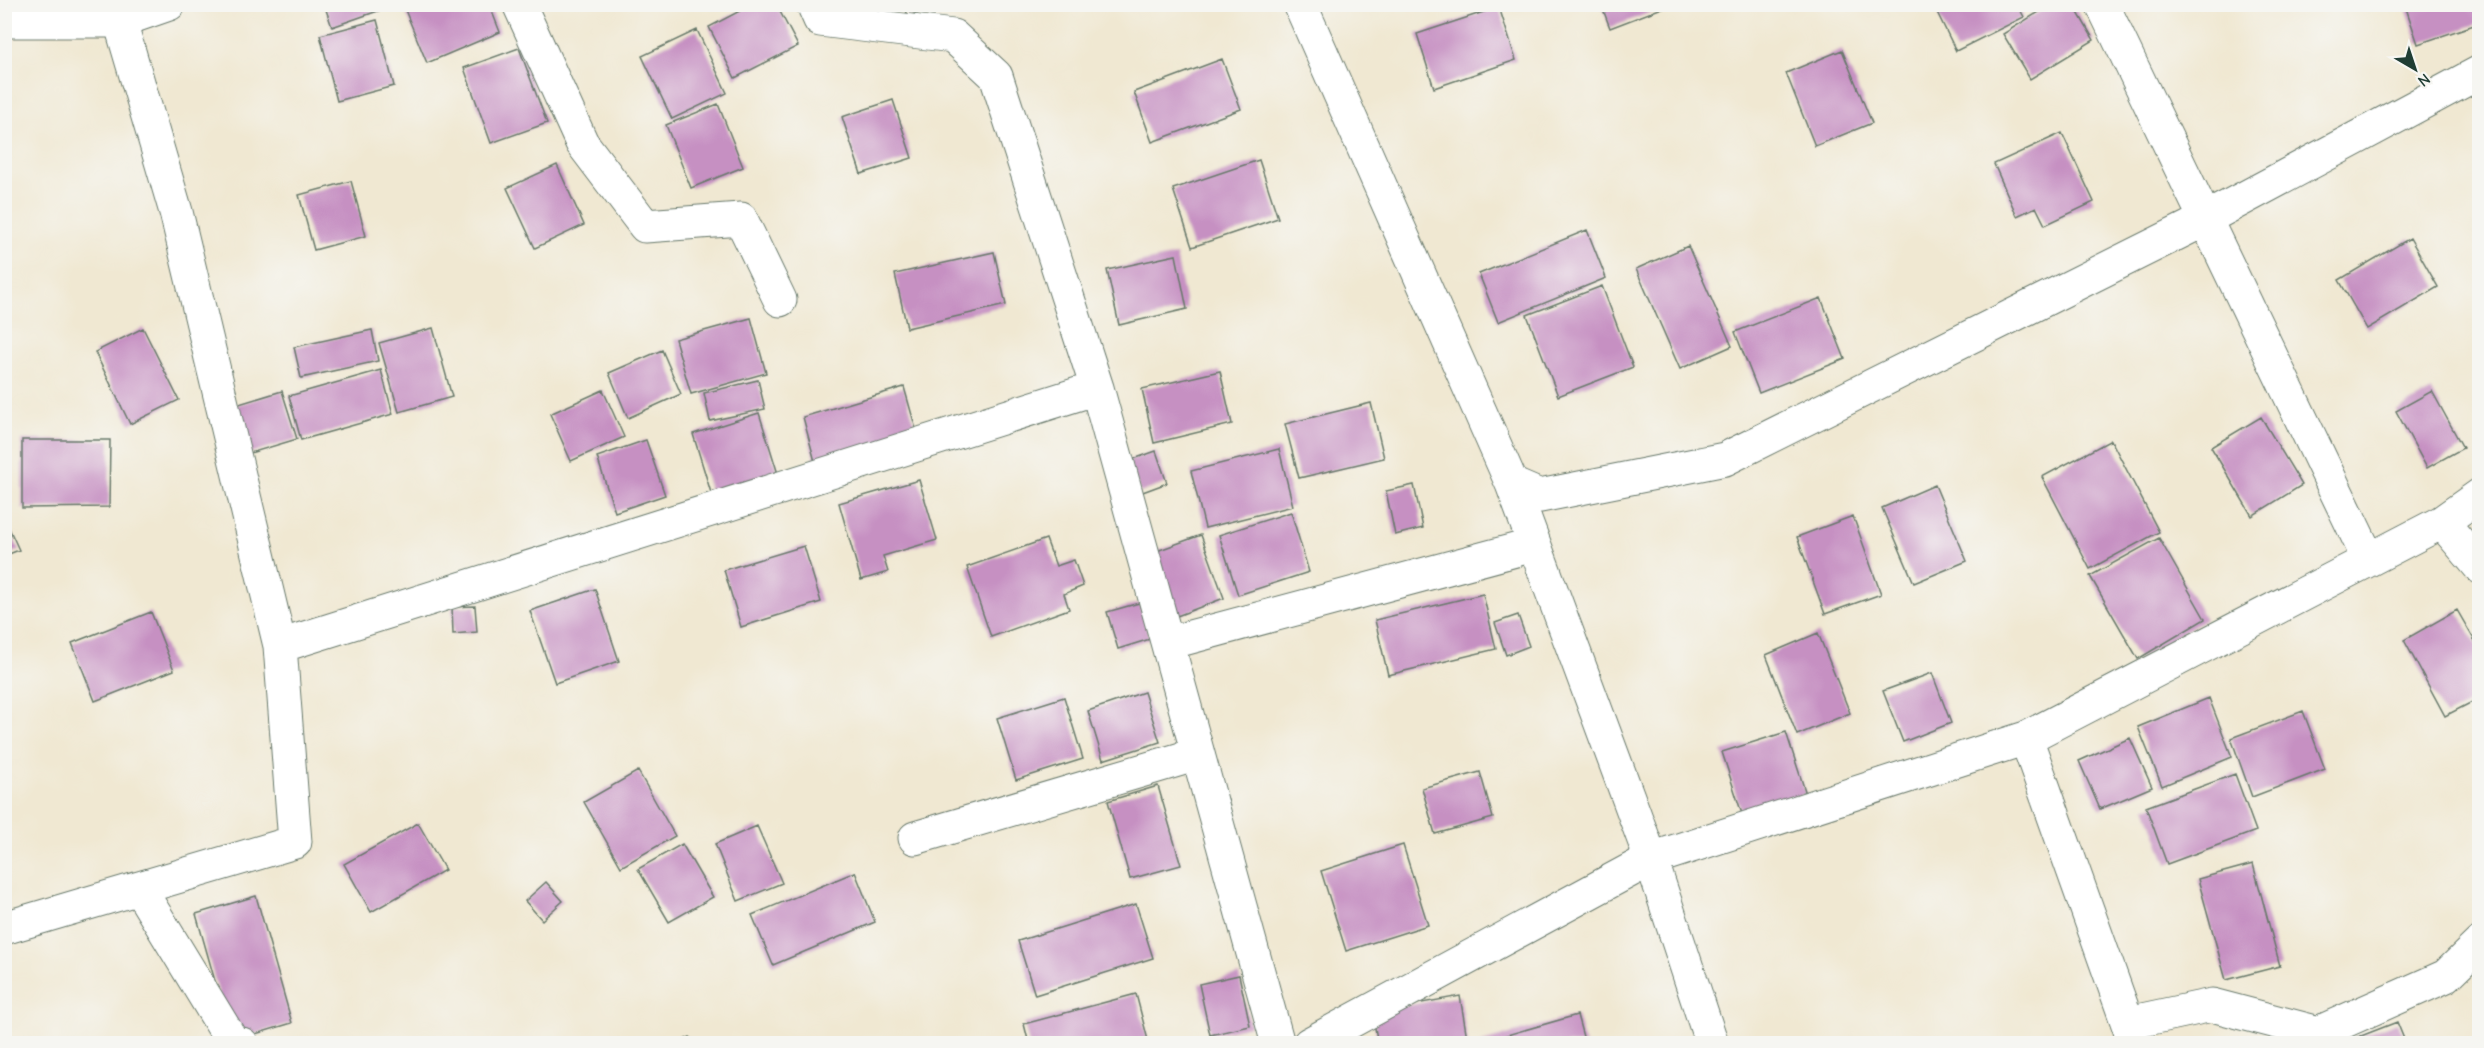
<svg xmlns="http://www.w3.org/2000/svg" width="2484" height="1048" font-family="'Comic Neue',sans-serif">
	<rect width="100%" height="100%" fill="#f6f6f2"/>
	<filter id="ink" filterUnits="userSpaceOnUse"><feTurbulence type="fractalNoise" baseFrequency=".0167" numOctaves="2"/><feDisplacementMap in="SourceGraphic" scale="12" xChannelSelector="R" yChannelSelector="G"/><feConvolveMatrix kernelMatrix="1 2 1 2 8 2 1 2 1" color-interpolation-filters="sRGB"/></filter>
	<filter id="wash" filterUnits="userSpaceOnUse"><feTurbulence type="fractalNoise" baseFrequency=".008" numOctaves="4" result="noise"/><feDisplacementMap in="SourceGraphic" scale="24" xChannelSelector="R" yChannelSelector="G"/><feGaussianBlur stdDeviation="1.35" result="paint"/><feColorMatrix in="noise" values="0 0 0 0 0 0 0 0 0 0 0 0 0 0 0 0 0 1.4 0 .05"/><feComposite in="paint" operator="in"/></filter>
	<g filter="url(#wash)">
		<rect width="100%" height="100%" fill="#f0e8d2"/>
		<g id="blocks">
			<path fill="#c690c2" d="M 324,4 L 391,4 L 392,6 L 332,27 Z
				M 418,4 L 489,4 L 500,32 L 427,63 L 405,10 Z
				M 753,4 L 776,4 L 798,46 L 735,78 L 709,27 Z
				M 904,4 L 940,4 L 940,5 L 908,16 Z
				M 1601,4 L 1670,4 L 1670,5 L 1610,28 Z
				M 1933,4 L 2017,4 L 2024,17 L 1956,51 Z
				M 2052,4 L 2073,4 L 2094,40 L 2030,79 L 2003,34 Z
				M 2405,5 L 2480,5 L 2480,23 L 2418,44 Z
				M 1499,7 L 1516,60 L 1434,88 L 1417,34 Z
				M 377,20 L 394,86 L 337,101 L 320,35 Z
				M 697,30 L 727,93 L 672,119 L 642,56 Z
				M 519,48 L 547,123 L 491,143 L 464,68 Z
				M 1842,50 L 1872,123 L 1815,146 L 1786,73 Z
				M 1222,59 L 1241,109 L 1152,142 L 1134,92 Z
				M 893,100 L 912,158 L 861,174 L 842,117 Z
				M 718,104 L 743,167 L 691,188 L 666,125 Z
				M 2062,133 L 2094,202 L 2045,225 L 2036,207 L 2017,216 L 1994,164 Z
				M 1259,160 L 1278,218 L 1192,247 L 1173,189 Z
				M 557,165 L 584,225 L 535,248 L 507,188 Z
				M 351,181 L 366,236 L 314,250 L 299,195 Z
				M 1587,230 L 1606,278 L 1498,322 L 1479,274 Z
				M 2410,238 L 2438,287 L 2367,329 L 2339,280 Z
				M 1688,246 L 1732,346 L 1680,369 L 1636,269 Z
				M 994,252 L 1006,305 L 907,328 L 895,274 Z
				M 1176,255 L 1187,309 L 1119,325 L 1107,270 Z
				M 1602,286 L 1633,367 L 1558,396 L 1527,315 Z
				M 1821,298 L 1845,359 L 1759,393 L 1735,332 Z
				M 751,318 L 766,373 L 691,394 L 675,339 Z
				M 143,328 L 179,400 L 130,424 L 95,352 Z
				M 433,328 L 452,397 L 399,412 L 379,343 Z
				M 372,330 L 378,361 L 301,378 L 294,347 Z
				M 662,350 L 681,394 L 628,418 L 609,373 Z
				M 381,370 L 393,414 L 301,440 L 289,396 Z
				M 1220,371 L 1232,424 L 1154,443 L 1142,389 Z
				M 758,380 L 765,409 L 710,421 L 704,393 Z
				M 904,387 L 919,440 L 817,469 L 803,417 Z
				M 603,390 L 624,437 L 571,461 L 550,414 Z
				M 282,391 L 297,439 L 240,456 L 226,408 Z
				M 2432,391 L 2463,448 L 2427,468 L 2396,411 Z
				M 1371,403 L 1384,458 L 1299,478 L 1285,424 Z
				M 759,413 L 778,474 L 712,496 L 693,434 Z
				M 2261,417 L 2302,485 L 2252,516 L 2211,447 Z
				M 22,440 L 110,440 L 109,507 L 22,508 Z
				M 646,440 L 665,495 L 615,512 L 597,457 Z
				M 2111,440 L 2159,532 L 2090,569 L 2042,477 Z
				M 1279,449 L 1293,506 L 1205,528 L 1191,471 Z
				M 1156,451 L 1167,483 L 1140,493 L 1128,461 Z
				M 919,480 L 937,540 L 883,556 L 888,572 L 861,580 L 839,503 Z
				M 1414,485 L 1423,528 L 1395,535 L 1386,491 Z
				M 1935,485 L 1967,561 L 1914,583 L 1882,508 Z
				M 1291,512 L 1309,572 L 1238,595 L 1219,535 Z
				M 1853,516 L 1881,594 L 1825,614 L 1797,537 Z
				M 4,517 L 19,550 L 4,556 Z
				M 1201,535 L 1224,598 L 1177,616 L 1154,552 Z
				M 2159,538 L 2205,619 L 2138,659 L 2090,576 Z
				M 1046,539 L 1056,566 L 1074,560 L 1083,586 L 1064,594 L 1069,609 L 991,637 L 967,567 Z
				M 804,546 L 821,602 L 741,627 L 724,570 Z
				M 595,589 L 619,661 L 555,683 L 530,611 Z
				M 1483,594 L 1496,649 L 1388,675 L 1375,620 Z
				M 1139,603 L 1150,639 L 1118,649 L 1107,612 Z
				M 475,606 L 477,632 L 453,634 L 452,607 Z
				M 2457,610 L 2480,650 L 2480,698 L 2445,716 L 2404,640 Z
				M 151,612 L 174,670 L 95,701 L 72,643 Z
				M 1518,615 L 1529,646 L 1506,655 L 1495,623 Z
				M 1818,633 L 1850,713 L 1797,735 L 1766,655 Z
				M 1932,673 L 1951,723 L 1903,742 L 1883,691 Z
				M 1144,692 L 1160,742 L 1103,760 L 1088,711 Z
				M 1064,697 L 1083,759 L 1016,780 L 997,718 Z
				M 2209,698 L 2232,757 L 2162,786 L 2138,727 Z
				M 2303,711 L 2325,769 L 2252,797 L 2231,738 Z
				M 1786,732 L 1806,794 L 1742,814 L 1722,752 Z
				M 2130,738 L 2152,787 L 2100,809 L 2079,761 Z
				M 638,771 L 675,836 L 621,867 L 584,802 Z
				M 1480,772 L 1493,818 L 1435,834 L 1422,788 Z
				M 2235,774 L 2256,831 L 2167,864 L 2146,807 Z
				M 1158,786 L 1181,865 L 1130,879 L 1108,801 Z
				M 418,823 L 445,870 L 371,912 L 344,864 Z
				M 757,826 L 782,883 L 738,901 L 715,844 Z
				M 682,844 L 713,897 L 669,922 L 638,869 Z
				M 1403,845 L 1428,925 L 1346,951 L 1321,871 Z
				M 2253,864 L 2280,966 L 2226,980 L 2198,879 Z
				M 855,872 L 875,922 L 773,965 L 752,915 Z
				M 546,882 L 563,901 L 542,920 L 525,901 Z
				M 256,896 L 292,1023 L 232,1041 L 196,914 Z
				M 1136,904 L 1153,958 L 1035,995 L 1018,941 Z
				M 2480,965 L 2480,984 L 2472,968 Z
				M 1239,975 L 1250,1026 L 1210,1035 L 1199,984 Z
				M 1136,994 L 1149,1044 L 1029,1044 L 1024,1024 Z
				M 1460,996 L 1468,1044 L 1378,1044 L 1372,1012 Z
				M 1577,1015 L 1585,1044 L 1479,1044 L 1479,1043 Z
				M 2397,1022 L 2406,1044 L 2343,1044 L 2343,1043 Z
				M 690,1037 L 693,1044 L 675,1044 Z"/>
		</g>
	</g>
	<g filter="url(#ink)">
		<use href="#blocks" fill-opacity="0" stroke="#68796b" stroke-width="1.5"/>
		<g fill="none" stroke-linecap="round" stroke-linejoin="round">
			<g stroke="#68796b" stroke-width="35">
				<path id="minor" d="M 519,4 L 582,143 L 645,226 L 741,219 L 780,300
					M 813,4 L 820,20 L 953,36 L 996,76 L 1097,388 L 1278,1044
					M 1300,4 L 1512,484 L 1651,859 L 1712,1044
					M 2102,4 L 2369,560
					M 4,21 L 120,21 L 169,4
					M 1512,484 L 1540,496 L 1725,459 L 2190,227 L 2480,72
					M 2442,522 L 2480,567
					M 1168,643 L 1534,545
					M 280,646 L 1097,388
					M 2026,738 L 2135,1044
					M 915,838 L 1198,754
					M 139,888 L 232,1041 L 242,1044
					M 4,928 L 295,842 L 280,646 L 176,212 L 120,21
					M 2128,1023 L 2212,1005 L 2315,1032
					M 1309,1044 L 1651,859 L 2026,738 L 2442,522 L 2480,495
					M 2293,1044 L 2446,976 L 2480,943"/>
			</g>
			<use href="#minor" stroke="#fff" stroke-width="33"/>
		</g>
	</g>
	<rect width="2484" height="1048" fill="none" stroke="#f6f6f2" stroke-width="24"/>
	<g transform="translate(2415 69) rotate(141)" stroke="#f6f6f2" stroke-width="4.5" paint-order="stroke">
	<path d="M0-4.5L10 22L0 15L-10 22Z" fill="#1f3d34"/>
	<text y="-9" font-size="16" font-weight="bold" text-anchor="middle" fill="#1f3d34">N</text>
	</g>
</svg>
